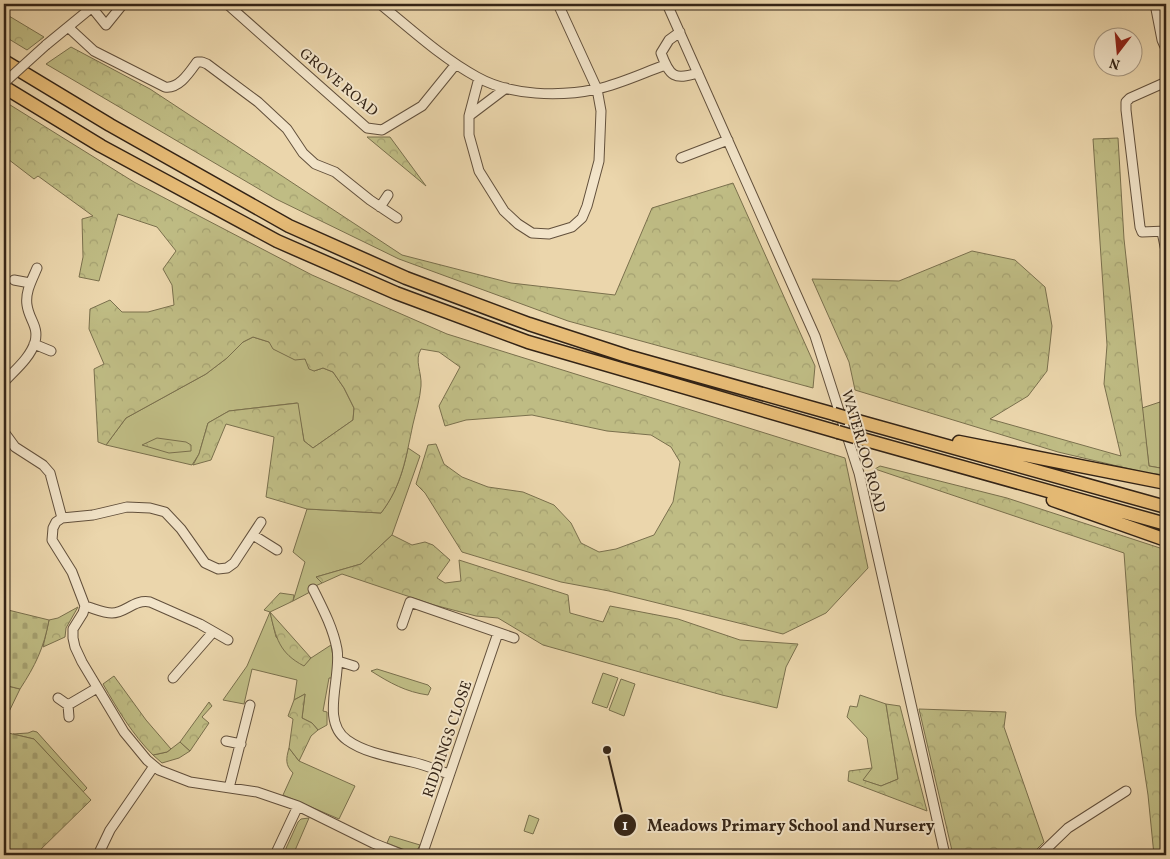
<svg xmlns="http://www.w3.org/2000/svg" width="1170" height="859" font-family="Vollkorn,serif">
	<defs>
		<pattern id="forest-crowns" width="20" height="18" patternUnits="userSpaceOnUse" patternTransform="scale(1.25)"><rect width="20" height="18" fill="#bfbc84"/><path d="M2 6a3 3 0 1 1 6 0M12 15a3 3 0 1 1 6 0" fill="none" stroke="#a5a171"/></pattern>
		<pattern id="cemetery-stones" width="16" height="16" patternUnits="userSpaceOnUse" patternTransform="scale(1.25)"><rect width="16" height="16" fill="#bfbc84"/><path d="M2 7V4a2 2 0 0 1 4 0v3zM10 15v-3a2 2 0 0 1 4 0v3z" fill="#a5a171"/></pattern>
	</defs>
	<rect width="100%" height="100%" fill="#ebd6ac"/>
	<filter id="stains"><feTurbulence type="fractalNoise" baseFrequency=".004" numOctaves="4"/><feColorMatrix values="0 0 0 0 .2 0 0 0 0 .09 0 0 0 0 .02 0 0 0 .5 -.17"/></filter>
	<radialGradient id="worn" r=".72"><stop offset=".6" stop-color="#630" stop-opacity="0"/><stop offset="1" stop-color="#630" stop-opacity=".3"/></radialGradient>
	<path fill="#bfbc84" stroke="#7a704d" d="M 253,337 L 269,342 L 305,359 L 314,371 L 323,368 L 333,372 L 344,388 L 354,408 L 353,420 L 313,448 L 304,441 L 297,403 L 229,411 L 208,423 L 199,454 L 192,465 L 106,445 L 126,418 L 206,374 L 227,358 L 243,342 Z
		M 1166,400 L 1166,469 L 1149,466 L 1142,408 Z
		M 408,448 L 420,456 L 392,535 L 361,564 L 316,577 L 322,583 L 309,589 L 310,592 L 293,601 L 305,562 L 293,552 L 307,509 L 381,513 C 396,493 403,473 408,448 Z
		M 1161,558 L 1166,561 L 1166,655 Z
		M 270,612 L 276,637 L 304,665 L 311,658 L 331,645 L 334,662 L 333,678 L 329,678 L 323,711 L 327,712 L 327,725 L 318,730 L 312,723 L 302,718 L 305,694 L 294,700 L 297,680 L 252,669 L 244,704 L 223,700 L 247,666 Z
		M 377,669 L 428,685 L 431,688 L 428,695 C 406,692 390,683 371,671 Z
		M 603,673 L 618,678 L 607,708 L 592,703 Z
		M 621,679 L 635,684 L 624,716 L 609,710 Z
		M 4,685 L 20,689 L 4,722 Z
		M 860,695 L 886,704 L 898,779 L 881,786 L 862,780 L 872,768 L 867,738 L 847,717 L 850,706 L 857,707 Z
		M 33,731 L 37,732 L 87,788 L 83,792 L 34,739 L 13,734 L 28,733 Z
		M 180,742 L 190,751 L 179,758 L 162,763 L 153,755 L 167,752 Z
		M 289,748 L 299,761 L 355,786 L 339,819 L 283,795 L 293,773 C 285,765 286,759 289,748 Z
		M 529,815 L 539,819 L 533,834 L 524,831 Z
		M 309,818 L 293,855 L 283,855 L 298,822 L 301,819 Z
		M 390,836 L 420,845 L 416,852 L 413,853 L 387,843 Z"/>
	<path fill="url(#forest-crowns)" stroke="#7a704d" d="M 4,13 L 44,37 L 27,50 L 4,36 Z
		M 71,47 L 150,89 L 402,255 L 511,283 L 615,295 L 652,208 L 733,183 L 815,366 L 813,388 L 568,321 L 399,259 L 276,199 L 46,64 Z
		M 7,103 L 134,182 L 312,275 L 447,334 L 845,458 L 868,568 L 826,613 L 783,634 L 609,591 L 561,582 L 462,552 L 425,493 L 416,484 L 428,445 L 436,444 L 444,464 L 462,477 L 488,487 L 523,492 L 554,505 L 571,523 L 581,543 L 599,552 L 616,549 L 654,535 L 673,502 L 680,462 L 671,447 L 651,435 L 607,431 L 532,415 L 466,420 L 445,426 L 439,406 L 460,367 L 439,352 L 421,349 C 414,361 422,372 421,386 C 420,399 416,411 413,424 C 406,457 402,486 381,513 L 307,509 L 266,497 L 274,437 L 226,424 L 211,460 L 193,465 L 199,454 L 208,423 L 229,411 L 298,403 L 304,441 L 313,448 L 353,420 L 354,408 L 344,388 L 333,372 L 323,368 L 314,371 L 309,369 L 305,359 L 295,360 L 273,349 L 269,342 L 253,337 L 243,342 L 227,358 L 206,374 L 126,418 L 106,445 L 98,442 L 94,369 L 104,364 L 89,329 L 90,309 L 110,300 L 122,312 L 148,312 L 174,305 L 172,285 L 163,269 L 176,251 L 157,227 L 118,214 L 99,281 L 79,277 L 83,257 L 82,219 L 93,216 L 38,176 L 34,179 L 4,156 L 4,105 Z
		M 367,137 L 390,137 L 426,186 Z
		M 1118,138 L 1124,239 L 1149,466 L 1166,469 L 1166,475 L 1147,473 L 1058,452 L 855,390 L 849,362 L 812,279 L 899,281 L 972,251 L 1015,260 L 1045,287 L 1052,326 L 1047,371 L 1028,396 L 990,419 L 1121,456 L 1104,384 L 1107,345 L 1093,139 Z
		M 157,438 L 186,442 L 191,445 L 191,451 L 169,453 L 142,445 Z
		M 880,466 L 1007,498 L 1163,549 L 1161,558 L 1166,653 L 1166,855 L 1154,855 L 1148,795 L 1136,715 L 1124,553 L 875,469 Z
		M 392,535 L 412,545 L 425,542 L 433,545 L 450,560 L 437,578 L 445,583 L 461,581 L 459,560 L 568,595 L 570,613 L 603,622 L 610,606 L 678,619 L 740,640 L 798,644 L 786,667 L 777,708 L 722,695 L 543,645 L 498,618 L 476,616 L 434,605 L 342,574 L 322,583 L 316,577 L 361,564 Z
		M 280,593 L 294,595 L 293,601 L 270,612 L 311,658 L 304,666 C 279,653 276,638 270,612 L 264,610 Z
		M 78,607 L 66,628 L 65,637 L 43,647 L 49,620 L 58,618 Z
		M 114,676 L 146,720 L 171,749 L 167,752 L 153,755 C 132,734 118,710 103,684 Z
		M 305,694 L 302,718 L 312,723 L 318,730 L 311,736 L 299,761 L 289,748 L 293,719 L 288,716 L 294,700 Z
		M 209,702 L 212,706 L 202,717 L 209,723 L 190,751 L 180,742 Z
		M 886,704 L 900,706 L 927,811 L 848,781 L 849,771 L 872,768 L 863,780 L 881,786 L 898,779 Z
		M 919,709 L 1006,712 L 1004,727 L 1044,842 L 1031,855 L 953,855 Z"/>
	<path fill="url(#cemetery-stones)" stroke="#7a704d" d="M 4,609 L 49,620 C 44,648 35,666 20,689 L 4,685 Z
		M 4,732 L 34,739 L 91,800 L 35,855 L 4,855 Z"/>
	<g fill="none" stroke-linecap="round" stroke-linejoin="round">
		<g stroke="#62503c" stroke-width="11">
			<path id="minor" d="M 89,4 L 106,25 L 123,4
				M 227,4 L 367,128 L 382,130 L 422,106 L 456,64
				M 380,4 C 411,29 442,58 477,77 C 511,96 560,97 597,89 C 620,84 643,73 665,65
				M 667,4 L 815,336 L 859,473 L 945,855
				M 1155,4 L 1162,40 L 1166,49
				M 68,27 L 94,51 L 165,87 C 179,89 189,73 197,62 L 202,62 L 207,64 L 258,102 L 287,129 L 303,153 L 315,164 L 335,172 L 370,200 L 397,218
				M 680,32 L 669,40 L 661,53 C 670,77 674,80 698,73
				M 46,45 L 96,4
				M 479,78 L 469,116 L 469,135 L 479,171 L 504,211 L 518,224 L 532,233 L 549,234 L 572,227 L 582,218 L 587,206 L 599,161 L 601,111 L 597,89 L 558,4
				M 1166,82 L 1130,98 L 1126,102 L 1126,110 L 1140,227 L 1142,232 L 1166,231
				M 469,116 L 506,88
				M 681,158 L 728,140
				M 380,207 L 388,195
				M 1162,232 L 1166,251
				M 14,280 L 30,283
				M 34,344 L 51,351
				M 4,382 C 15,370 30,358 35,342 C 39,326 29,320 27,305 C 25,292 32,280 37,268
				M 4,432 L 15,447 L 43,465 L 50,473 L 62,518 L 56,522 L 53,528 L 52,540 L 72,572 L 85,606 L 83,613 L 73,629 L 73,638 L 75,647 L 82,662 L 124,732 L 147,760 L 159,770 L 190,782 L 257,792 L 298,806 L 373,843 L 403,855
				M 62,518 L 93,515 L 127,507 L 150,508 L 165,512 L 181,529 L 205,563 L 218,569 L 227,568 L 234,563 L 261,522
				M 253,535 L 277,550
				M 313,589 C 323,609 333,628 337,649 C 342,677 320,721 347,740 C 365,753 391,757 412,762 C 425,765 437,770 449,774
				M 85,606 C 93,608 103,613 112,613 C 126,613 134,599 150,602 L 200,624 L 228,640
				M 402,625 L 410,602 L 514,638
				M 338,661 L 354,666
				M 173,678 L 213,632
				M 58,698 L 68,705 L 69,717
				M 68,705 L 97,688
				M 226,741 L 241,744
				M 229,788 L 250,705
				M 98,855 L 110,830 L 154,766
				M 275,855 L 298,806
				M 422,855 L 498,633
				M 1040,855 L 1068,828 L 1126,791"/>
		</g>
		<g stroke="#342416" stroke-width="15">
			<path id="highway" d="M 4,61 L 110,125 L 289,226 L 406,278 L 529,324 L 627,356 L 834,414
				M 4,87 L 101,146 L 277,241 L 396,293 L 528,342 L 838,432
				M 847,418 L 1166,507
				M 855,437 L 1166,524
				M 959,442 L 1166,483
				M 1053,500 L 1166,540"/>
		</g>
		<use href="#minor" stroke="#f2e4c9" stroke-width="9"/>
		<use href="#highway" stroke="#e6bb76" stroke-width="12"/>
		<g stroke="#62503c" stroke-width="11" stroke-linecap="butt">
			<path id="minor-bridge" d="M 4,83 L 46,45"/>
		</g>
		<g stroke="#342416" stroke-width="15" stroke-linecap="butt">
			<path id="highway-bridge" d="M 834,414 L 847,418
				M 838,432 L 855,437"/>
		</g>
		<use href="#minor-bridge" stroke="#f2e4c9" stroke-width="9"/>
		<use href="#highway-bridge" stroke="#e6bb76" stroke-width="12"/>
	</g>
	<g text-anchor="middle" stroke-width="4" stroke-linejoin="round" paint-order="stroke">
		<g font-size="15" fill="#342416" stroke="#f2e4c9">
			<text transform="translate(339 82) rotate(40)" y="5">GROVE ROAD</text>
			<text transform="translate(864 451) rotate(74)" y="5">WATERLOO ROAD</text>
			<text transform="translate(447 739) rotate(-71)" y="5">RIDDINGS CLOSE</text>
		</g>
	</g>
	<path fill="none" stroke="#342416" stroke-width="2" d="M607 750L625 825"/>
	<g fill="#342416" stroke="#f2e4c9" stroke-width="2">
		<circle cx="607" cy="750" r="5"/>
		<circle cx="625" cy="825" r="12"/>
	</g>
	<g font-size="15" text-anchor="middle" font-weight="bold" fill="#fff">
		<text x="625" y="830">1</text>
	</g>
	<g font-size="16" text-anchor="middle" font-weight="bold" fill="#342416" stroke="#f2e4c9" stroke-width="4" stroke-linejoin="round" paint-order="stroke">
		<text x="791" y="831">Meadows Primary School and Nursery</text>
	</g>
	<rect width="1170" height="859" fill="none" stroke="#ebd6ac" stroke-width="20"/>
	<rect x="5" y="5" width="1160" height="849" fill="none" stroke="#342416" stroke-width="2.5"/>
	<rect x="10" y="10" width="1150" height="839" fill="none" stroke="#342416"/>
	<g transform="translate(1118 52) rotate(196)"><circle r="24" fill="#f2e4c9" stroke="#a69781"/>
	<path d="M0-4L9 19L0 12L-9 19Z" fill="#8f2418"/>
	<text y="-8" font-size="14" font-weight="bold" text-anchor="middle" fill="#342416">N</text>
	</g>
	<rect width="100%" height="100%" filter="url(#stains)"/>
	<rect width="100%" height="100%" fill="url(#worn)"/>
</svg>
